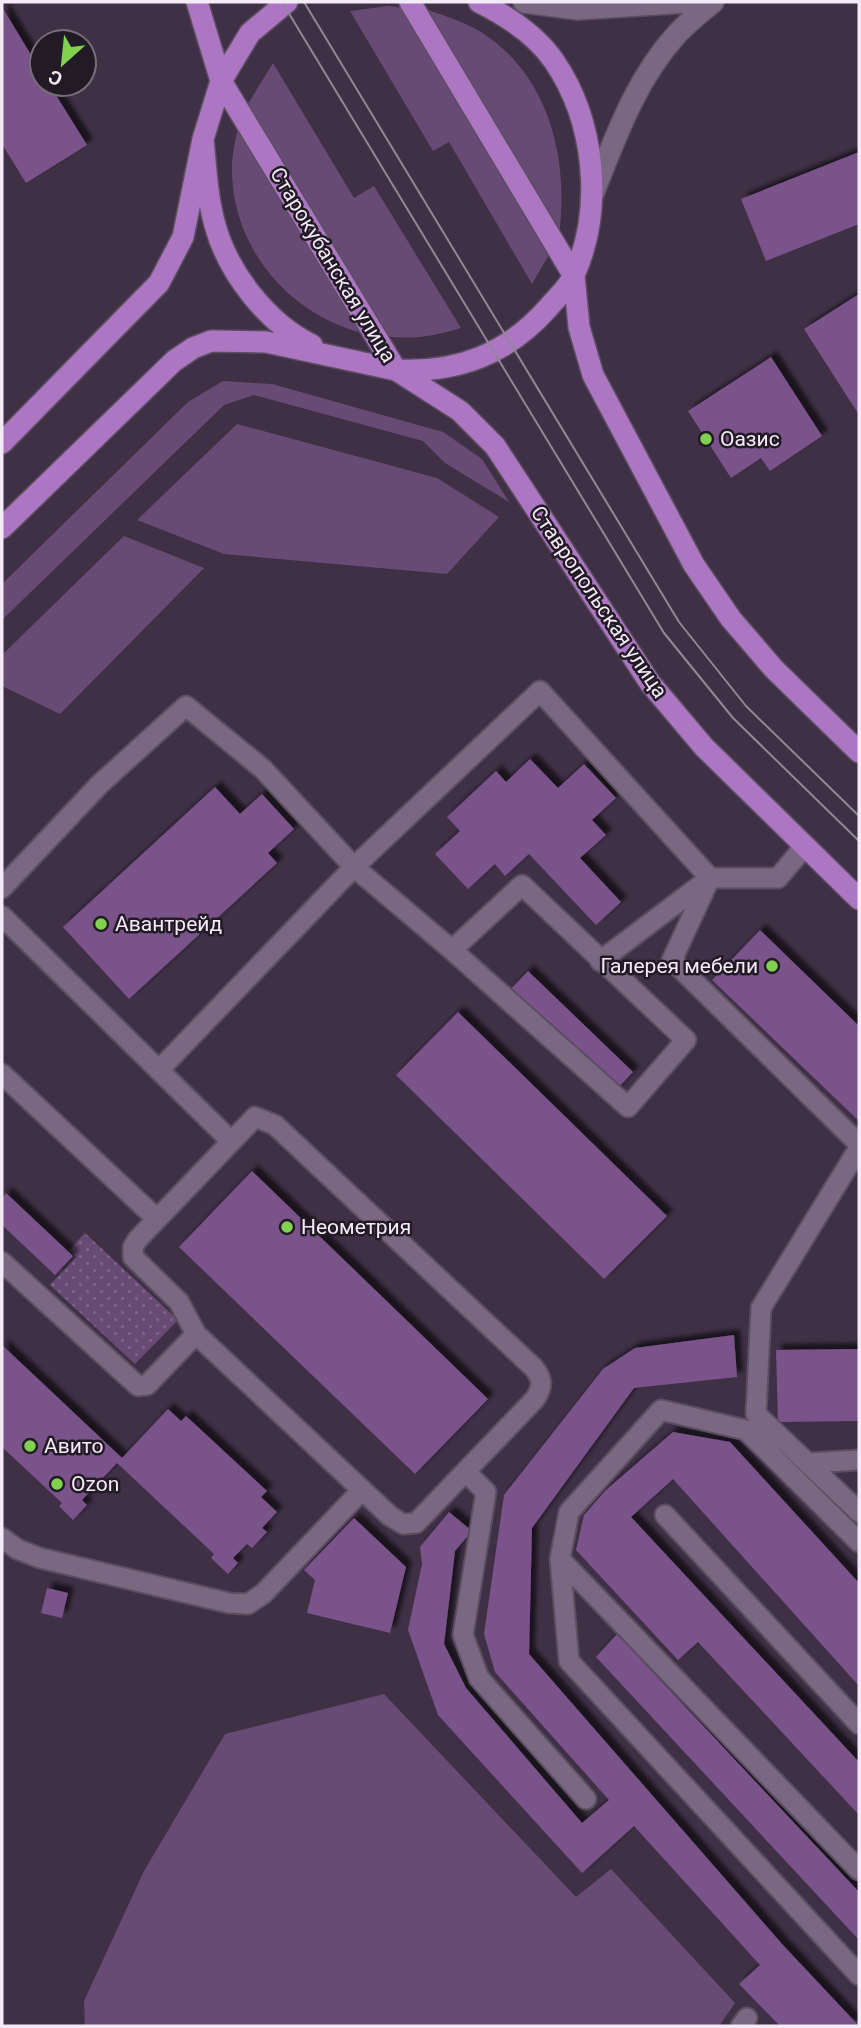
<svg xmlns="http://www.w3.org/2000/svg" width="861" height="2028" font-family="Roboto,sans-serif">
	<defs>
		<pattern id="park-dots" width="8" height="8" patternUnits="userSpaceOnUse" patternTransform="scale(1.75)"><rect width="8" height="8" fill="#684b75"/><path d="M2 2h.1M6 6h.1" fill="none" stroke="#7e6589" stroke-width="1.8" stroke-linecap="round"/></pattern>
		<filter id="shadow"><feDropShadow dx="6" dy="-6" stdDeviation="2" flood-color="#0009"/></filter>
	</defs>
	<rect width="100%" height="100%" fill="#3f3046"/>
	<path fill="#684b75" d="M 388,6 L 403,8 L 550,253 L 532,284 L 449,142 L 433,151 L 350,11 Z
		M 422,8 C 442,15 463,21 481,32 C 550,76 569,160 559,235 Z
		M 273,63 L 354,198 L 374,186 L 461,328 C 435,336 412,340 385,336 L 246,107 Z
		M 238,127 L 362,333 C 290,314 235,251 232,175 C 231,159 235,143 238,127 Z
		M 223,381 L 272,384 L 443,432 L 482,459 L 509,502 L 445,463 L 423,441 L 254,395 L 224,405 L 2,620 L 2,584 L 188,402 Z
		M 237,424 L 437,478 L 499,517 L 447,574 L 224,554 L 137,520 Z
		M 124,536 L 204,568 L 60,714 L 2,686 L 2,655 Z
		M 384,1694 L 576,1897 L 611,1869 L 735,2003 L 719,2026 L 85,2026 L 84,2001 L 144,1871 L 225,1734 Z"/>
	<path fill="url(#park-dots)" d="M 85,1233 L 178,1320 L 135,1364 L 50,1285 L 76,1257 L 69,1250 Z"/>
	<path fill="#7a528b" filter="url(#shadow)" d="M 2,7 L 42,73 L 42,84 L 49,84 L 87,145 L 26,183 L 2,144 Z
		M 859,152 L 859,224 L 766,261 L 741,199 Z
		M 859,294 L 859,415 L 804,329 Z
		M 771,357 L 822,436 L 770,471 L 761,458 L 731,478 L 688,411 Z
		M 530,759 L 558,788 L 584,764 L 616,798 L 592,820 L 606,835 L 580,858 L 621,902 L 596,925 L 529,854 L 505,876 L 495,864 L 468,889 L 435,854 L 460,831 L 447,817 L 496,771 L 506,782 Z
		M 215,787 L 240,814 L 262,794 L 294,829 L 268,853 L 277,863 L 129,999 L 63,927 Z
		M 760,930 L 859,1026 L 859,1121 L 712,980 Z
		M 528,971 L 633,1072 L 615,1091 L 510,990 Z
		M 458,1012 L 667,1216 L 604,1279 L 396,1075 Z
		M 252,1171 L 488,1399 L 415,1474 L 179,1247 Z
		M 6,1193 L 73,1256 L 55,1275 L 2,1225 L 2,1198 Z
		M 734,1335 L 737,1377 L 634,1388 L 532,1528 L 529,1654 L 782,1944 L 859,2026 L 780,2026 L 739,1984 L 760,1965 L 634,1826 L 582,1873 L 438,1715 L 408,1630 L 422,1564 L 420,1547 L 449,1512 L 472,1531 L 455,1551 L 444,1644 L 466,1688 L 582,1823 L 609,1800 L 495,1672 L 484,1634 L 504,1495 L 603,1369 L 635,1348 Z
		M 2,1345 L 122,1458 L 168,1409 L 181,1421 L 186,1416 L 267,1491 L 261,1497 L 277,1512 L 262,1528 L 267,1532 L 252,1548 L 247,1544 L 233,1558 L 238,1563 L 228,1574 L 211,1558 L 214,1554 L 117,1463 L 82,1500 L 87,1505 L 73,1520 L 59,1506 L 62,1503 L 2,1447 Z
		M 859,1349 L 859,1421 L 778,1422 L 776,1350 Z
		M 673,1432 L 730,1442 L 859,1583 L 859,1686 L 673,1479 L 631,1517 L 859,1762 L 859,1815 L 698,1642 L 678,1660 L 576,1550 L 584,1515 L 606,1490 Z
		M 354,1518 L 406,1567 L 390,1633 L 307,1613 L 315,1580 L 304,1570 Z
		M 47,1588 L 68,1593 L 62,1618 L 41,1613 Z
		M 617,1634 L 859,1892 L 859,1940 L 596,1657 Z"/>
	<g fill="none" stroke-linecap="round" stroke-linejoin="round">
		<g stroke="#5c4e61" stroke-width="23">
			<path id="lane" d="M 2,888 L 100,784 L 186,706 L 263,769 L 354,867 L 452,950 L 628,1107 L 686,1040 L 522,885 L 452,950
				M 2,916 L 231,1141
				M 600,961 L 710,878 L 778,878 L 805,846
				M 159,1070 L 354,867 L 540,691 L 710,878 L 672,960 L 859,1144
				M 2,1074 L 157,1219
				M 255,1117 L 275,1125 L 534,1368 C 543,1380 543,1386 535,1399 L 416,1523 L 403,1524 L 390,1516 L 196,1334 L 179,1302 L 133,1257 L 133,1247 L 138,1239 Z
				M 859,1148 L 761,1308 L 756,1414 L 859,1512
				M 2,1262 L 138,1386 L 147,1385 L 196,1334
				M 808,1463 L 859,1460
				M 466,1472 L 486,1492 L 463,1635 L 479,1678 L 586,1799
				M 665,1515 L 859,1724
				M 2,1538 L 17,1549 L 40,1558 L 229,1603 L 248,1604 L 263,1594 L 362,1490
				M 859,1542 L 746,1430 L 661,1410 L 569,1512 L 560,1559 L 569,1661 L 859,1975
				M 560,1559 L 859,1870
				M 741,2026 L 747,2018"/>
		</g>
		<g stroke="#5c4e61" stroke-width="24">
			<path id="secondary" d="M 524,2 L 578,9 L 688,2
				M 592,196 C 615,139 635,80 677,34 C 688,22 701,12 713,2"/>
		</g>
		<g stroke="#5c4e61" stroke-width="24">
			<path id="primary" d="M 197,2 L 221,81 L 396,370
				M 410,2 L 574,276 L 579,327 L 593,375 L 694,565 L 731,619 L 774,669 L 859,752
				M 203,139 C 206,168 207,197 215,225 C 228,273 268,324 312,345
				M 397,370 C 458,373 507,354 548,308 C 556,298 569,287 574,275 C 604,208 595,121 554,61 C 536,35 507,16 479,2
				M 2,443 L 159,283 L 183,237 L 203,139 L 221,81 L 250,33 L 287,2
				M 2,528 L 174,361 L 193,348 L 211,341 L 266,342 L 396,370 L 460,411 L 495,446 L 650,683 L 704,747 L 859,899"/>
		</g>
		<use href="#lane" stroke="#7a6882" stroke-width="19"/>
		<use href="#secondary" stroke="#7a6882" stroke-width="21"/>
		<use href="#primary" stroke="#ac76c3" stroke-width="21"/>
		<path stroke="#938698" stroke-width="2" d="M 282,2 L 664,633 L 733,718 L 859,841
			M 304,2 L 679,622 L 746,706 L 859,816"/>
	</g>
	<g fill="#81d050" stroke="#221b25" stroke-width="2.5">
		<circle cx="706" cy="439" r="7"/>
		<circle cx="101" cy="924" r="7"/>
		<circle cx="772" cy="966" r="7"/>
		<circle cx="287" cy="1227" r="7"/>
		<circle cx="30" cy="1446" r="7"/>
		<circle cx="57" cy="1484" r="7"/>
	</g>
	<g text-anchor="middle" stroke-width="5" stroke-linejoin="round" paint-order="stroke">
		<g font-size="21" fill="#f4eaf8" stroke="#221b25">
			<text transform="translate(333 265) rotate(59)" y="7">Старокубанская улица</text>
			<text transform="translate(599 602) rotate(56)" y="7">Ставропольская улица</text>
		</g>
		<g font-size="21" fill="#f4eaf8" stroke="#221b25" text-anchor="start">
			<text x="720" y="446">Оазис</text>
			<text x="115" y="931">Авантрейд</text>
			<text x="758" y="973" text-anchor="end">Галерея мебели</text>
			<text x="301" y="1234">Неометрия</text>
			<text x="44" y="1453">Авито</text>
			<text x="71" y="1491">Ozon</text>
		</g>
	</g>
	<rect width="861" height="2028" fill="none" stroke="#f4eaf8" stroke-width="7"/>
	<g transform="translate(63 63) rotate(207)"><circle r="33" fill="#221b25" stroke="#766e79" stroke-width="2"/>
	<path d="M0-5L12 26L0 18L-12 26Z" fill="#81d050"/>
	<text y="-10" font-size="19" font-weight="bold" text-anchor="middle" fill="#f4eaf8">С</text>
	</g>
</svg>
